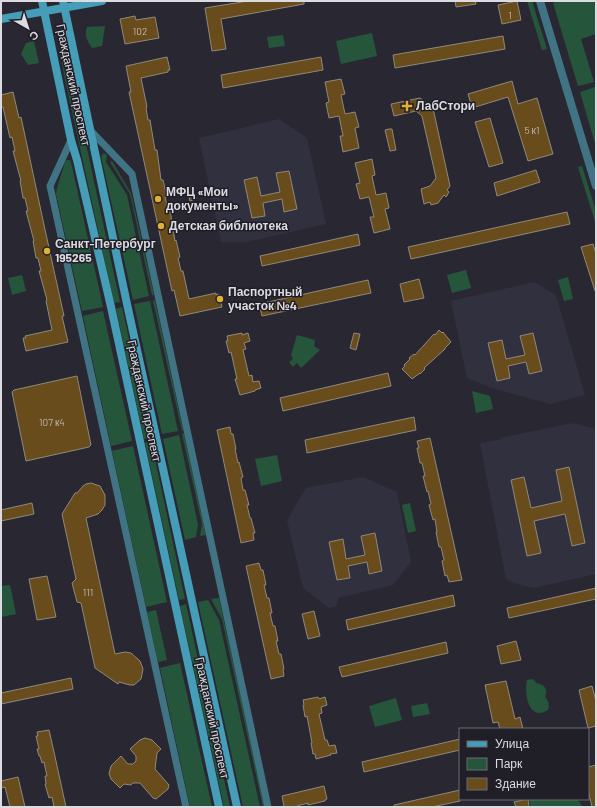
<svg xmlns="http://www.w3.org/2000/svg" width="597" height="808" font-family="Barlow,sans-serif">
	<rect width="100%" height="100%" fill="#292832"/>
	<path fill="#31303f" d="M 279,119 L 307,138 L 326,224 L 246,242 L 221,242 L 199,138 Z
		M 534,282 L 556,295 L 585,395 L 550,404 L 492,388 L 467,378 L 451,301 Z
		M 573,423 L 596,429 L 596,574 L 533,588 L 512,582 L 506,579 L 480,443 L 499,440 L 500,438 Z
		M 363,477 L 397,492 L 411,562 L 393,585 L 338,598 L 337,606 L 329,608 L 303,588 L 287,520 L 306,488 Z"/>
	<path fill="#25563c" d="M 527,1 L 532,1 L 547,49 L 542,50 Z
		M 560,1 L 594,1 L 596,7 L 596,34 L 581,39 L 594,82 L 578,86 L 553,3 Z
		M 105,26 L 102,46 L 92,48 C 87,40 84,36 87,27 Z
		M 372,33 L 377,56 L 341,64 L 336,41 Z
		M 283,35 L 285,46 L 269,48 L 267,37 Z
		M 58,36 L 60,36 L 71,74 L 120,302 L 114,303 L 64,75 Z
		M 34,41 L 39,63 L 28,65 L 21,54 L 26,43 Z
		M 595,87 L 596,89 L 596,147 L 580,92 Z
		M 104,153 L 107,155 L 106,162 L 127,195 L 149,296 L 133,300 L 101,156 Z
		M 67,160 L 70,160 L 71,162 L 103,307 L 82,311 L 56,194 L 57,188 L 65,162 Z
		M 112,161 L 131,193 L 154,295 L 152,295 L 130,194 L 110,162 Z
		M 582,166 L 596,211 L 596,225 L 578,167 Z
		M 466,270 L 471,288 L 452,293 L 447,275 Z
		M 22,275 L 26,291 L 12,295 L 8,278 Z
		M 568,277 L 573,299 L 564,301 L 558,280 Z
		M 155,300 L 183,430 L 182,431 L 153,301 Z
		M 150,301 L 178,431 L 162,434 L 134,304 Z
		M 122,307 L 150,438 L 144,439 L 116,309 Z
		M 103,311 L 132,441 L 111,446 L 83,316 Z
		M 297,335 L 315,340 L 314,346 L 320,350 L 301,368 L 297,363 L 293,367 L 289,362 L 293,359 L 291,355 Z
		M 472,391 L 490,396 L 493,409 L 476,413 Z
		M 184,433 L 206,535 L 200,536 L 202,524 L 182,434 Z
		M 179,435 L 198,525 L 196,537 L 185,540 L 163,439 Z
		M 151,441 L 185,599 L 179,600 L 145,443 Z
		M 133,446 L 167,602 L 146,607 L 112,451 Z
		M 277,455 L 282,481 L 261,486 L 255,459 Z
		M 410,503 L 416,531 L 408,533 L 402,505 Z
		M 10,585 L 16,614 L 2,617 L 1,586 Z
		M 219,598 L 265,807 L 263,807 L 222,619 L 211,599 Z
		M 208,600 L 219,620 L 260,807 L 243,807 L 198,602 Z
		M 186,604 L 230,807 L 224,807 L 180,606 Z
		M 156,610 L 167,660 L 158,662 L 147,612 Z
		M 180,663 L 212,807 L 190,807 L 160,668 Z
		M 532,679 L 534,680 L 536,683 C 543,684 549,689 545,696 C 548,701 550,705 548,710 C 528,722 524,693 527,680 Z
		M 396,698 L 402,720 L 375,727 L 369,706 Z
		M 427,703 L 430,714 L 413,717 L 411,706 Z
		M 529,799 L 577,799 L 583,807 L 531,807 Z"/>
	<path fill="#694c1b" stroke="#8f887d" d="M 248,1 L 304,1 L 304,4 L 221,19 L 226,49 L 212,51 L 205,8 Z
		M 455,1 L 475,1 L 476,4 L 456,7 Z
		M 517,1 L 521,20 L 502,24 L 498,5 Z
		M 135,16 L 136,20 L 155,17 L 159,38 L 125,44 L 120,19 Z
		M 503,36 L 505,49 L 395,68 L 393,55 Z
		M 167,57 L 170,70 L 168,70 L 168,72 L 141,78 L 147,107 L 146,108 L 148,120 L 150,120 L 155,150 L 157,150 L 161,180 L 163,180 L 167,197 L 165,197 L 168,210 L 170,210 L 175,241 L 176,240 L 180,257 L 178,258 L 181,271 L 183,271 L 189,299 L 216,293 L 216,295 L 219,294 L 222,307 L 180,316 L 174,290 L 172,291 L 129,92 L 131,92 L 126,66 Z
		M 321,57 L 323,70 L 223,88 L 221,75 Z
		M 341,79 L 345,94 L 341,95 L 345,114 L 355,112 L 359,127 L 355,128 L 359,148 L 343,152 L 340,136 L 343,136 L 339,116 L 329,118 L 326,103 L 329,102 L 325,82 Z
		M 512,81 L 518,104 L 537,98 L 553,154 L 528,161 L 508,97 L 472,108 L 468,94 Z
		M 13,92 L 19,118 L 21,117 L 44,225 L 64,316 L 62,316 L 68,342 L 26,351 L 23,338 L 26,338 L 25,336 L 52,330 L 46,301 L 47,300 L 39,271 L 41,271 L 38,258 L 36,258 L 33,241 L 34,241 L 26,211 L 28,211 L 25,198 L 23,198 L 20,181 L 21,181 L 13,151 L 15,151 L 12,137 L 10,138 L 3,107 L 1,108 L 1,95 Z
		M 420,98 L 433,108 L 450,186 L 447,190 L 449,192 L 446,197 L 444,195 L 438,203 L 431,205 L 430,202 L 424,204 L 421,189 L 430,186 L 436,178 L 422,116 L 416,111 L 394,116 L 391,104 Z
		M 490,118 L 503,163 L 489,167 L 475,122 Z
		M 389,129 L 392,129 L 396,150 L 390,151 L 385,130 Z
		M 372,159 L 375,175 L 372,176 L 376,195 L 386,193 L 389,208 L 385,209 L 390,229 L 374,233 L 370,217 L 374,217 L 369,197 L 360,199 L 356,184 L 360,183 L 355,163 Z
		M 536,170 L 540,182 L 497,196 L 494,183 Z
		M 289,171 L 297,209 L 284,212 L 282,199 L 263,203 L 265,216 L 252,218 L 244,180 L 257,177 L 261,196 L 280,192 L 276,173 Z
		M 193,186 L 196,199 L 190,201 L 187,188 Z
		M 567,212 L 570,224 L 411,259 L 408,247 Z
		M 358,234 L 360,245 L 262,266 L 260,256 Z
		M 593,244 L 596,254 L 596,291 L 595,291 L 581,247 Z
		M 419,279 L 424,298 L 404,302 L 400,284 Z
		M 368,280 L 371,293 L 262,316 L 259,304 Z
		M 439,330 L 442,333 L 443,332 L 451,342 L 445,348 L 445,349 L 424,368 L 425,369 L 420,374 L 420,373 L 412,379 L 402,369 L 405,366 L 404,365 L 410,359 L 409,358 L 414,354 L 415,355 L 434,334 L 435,335 Z
		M 242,333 L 242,335 L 248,333 L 250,341 L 244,343 L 246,349 L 243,350 L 249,376 L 252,375 L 253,382 L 259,381 L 261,388 L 255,390 L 255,391 L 240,395 L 235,379 L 237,379 L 231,352 L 229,353 L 226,341 L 228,341 L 227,336 Z
		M 354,333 L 360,334 L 356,350 L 350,348 Z
		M 533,333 L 542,371 L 529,374 L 526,362 L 508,366 L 510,378 L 497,381 L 488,343 L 502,340 L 506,359 L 525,355 L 520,336 Z
		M 388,373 L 391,386 L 283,411 L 280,398 Z
		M 77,376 L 91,445 L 89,447 L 26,461 L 12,392 L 14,390 Z
		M 414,417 L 416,430 L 307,453 L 305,440 Z
		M 230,427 L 231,434 L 233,434 L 236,449 L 235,449 L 238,463 L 239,462 L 243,477 L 241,478 L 243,490 L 245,490 L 249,505 L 247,505 L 250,518 L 251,518 L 255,533 L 253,533 L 254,540 L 241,543 L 217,430 Z
		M 430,438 L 462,580 L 449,582 L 447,575 L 445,576 L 442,561 L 444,560 L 441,547 L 439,547 L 436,532 L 437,532 L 435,519 L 433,520 L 429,505 L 431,504 L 428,491 L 427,492 L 423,476 L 425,476 L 422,463 L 420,463 L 417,448 L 419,448 L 417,441 Z
		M 569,467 L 585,543 L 572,546 L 565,514 L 534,521 L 541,553 L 527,556 L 511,480 L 524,477 L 531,508 L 562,501 L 556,470 Z
		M 91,483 L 100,486 L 105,495 L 105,505 L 102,510 L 98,514 L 86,518 L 115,654 L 125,652 L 131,653 L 140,661 L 143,669 L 141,679 L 134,685 L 130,685 L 119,682 L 118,684 L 95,668 L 81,603 L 77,602 L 72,583 L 76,579 L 62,514 L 75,493 L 77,493 L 83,486 L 86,484 Z
		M 32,503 L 34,514 L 1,521 L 1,510 Z
		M 375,533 L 382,571 L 369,574 L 367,562 L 348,566 L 350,578 L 337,580 L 329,542 L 343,539 L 346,559 L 365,555 L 361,536 Z
		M 259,563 L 261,570 L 263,570 L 266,585 L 264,585 L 267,598 L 269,598 L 272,613 L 270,613 L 273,626 L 275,626 L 278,641 L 276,641 L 279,654 L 281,654 L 284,669 L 283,669 L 284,676 L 271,679 L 246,566 Z
		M 47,576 L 56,617 L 37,620 L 29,579 Z
		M 596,588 L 596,599 L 509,618 L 507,608 Z
		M 453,595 L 455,606 L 348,630 L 346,620 Z
		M 314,611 L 320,636 L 308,639 L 302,614 Z
		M 516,641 L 521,660 L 501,664 L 497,646 Z
		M 446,642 L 448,653 L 342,677 L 339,667 Z
		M 71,678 L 73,689 L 1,704 L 1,693 Z
		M 506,681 L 515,719 L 520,717 L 523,729 L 500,729 L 498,722 L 493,723 L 485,685 Z
		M 592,686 L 596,701 L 596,726 L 588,728 L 579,690 Z
		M 318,697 L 319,699 L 325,697 L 327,705 L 321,707 L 322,713 L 319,714 L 325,740 L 327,740 L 329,746 L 335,745 L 337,753 L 330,754 L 331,755 L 316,759 L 315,754 L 313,754 L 311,743 L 312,743 L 307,716 L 305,717 L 303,705 L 304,705 L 303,700 Z
		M 49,730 L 54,752 L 66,807 L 54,807 L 52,797 L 49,798 L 45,784 L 46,784 L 45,776 L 47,776 L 44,762 L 42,763 L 40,756 L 39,756 L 37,749 L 39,749 L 36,736 L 38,736 L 37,732 Z
		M 145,738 L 152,740 L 161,749 L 157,753 L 155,769 L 169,785 L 168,789 L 156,799 L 153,798 L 140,783 L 133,783 L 131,785 L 124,784 L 120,788 L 111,779 L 109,774 L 111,766 L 121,756 L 128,764 L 133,764 L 136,761 L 136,756 L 130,749 L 140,740 Z
		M 460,739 L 460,750 L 364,772 L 362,762 Z
		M 596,765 L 596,807 L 592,807 L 588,790 L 588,767 Z
		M 18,777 L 25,807 L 10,807 L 5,787 L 1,788 L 1,781 Z
		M 324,786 L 327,799 L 325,800 L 325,801 L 308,805 L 308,803 L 297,806 L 298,807 L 284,807 L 282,796 Z
		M 460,790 L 460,801 L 432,807 L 394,807 L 394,805 Z
		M 528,799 L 529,807 L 516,807 L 514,802 Z"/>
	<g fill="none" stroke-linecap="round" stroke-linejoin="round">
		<path stroke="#407484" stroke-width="7" d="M 90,130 L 132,174 L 268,807
			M 71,140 L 50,186 L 186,807"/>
		<path stroke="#407484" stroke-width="8" d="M 540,1 L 596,186"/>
		<path stroke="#459db8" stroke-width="8" d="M 42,1 L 71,140 L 77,160 L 111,307 L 219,807
			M 63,1 L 127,304 L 237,807
			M 1,19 L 102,1"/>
	</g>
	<g fill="#dfb034" stroke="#201f28" stroke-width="1.5">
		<path d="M405 100h4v4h4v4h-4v4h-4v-4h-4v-4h4z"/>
		<circle cx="158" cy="199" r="4"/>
		<circle cx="161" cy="226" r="4"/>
		<circle cx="47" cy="251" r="4"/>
		<circle cx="220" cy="299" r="4"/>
	</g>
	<g text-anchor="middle" stroke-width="3" stroke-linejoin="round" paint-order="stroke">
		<g font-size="10" fill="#beb7b0">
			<text x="510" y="19">1</text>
			<text x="140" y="35">102</text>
			<text x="532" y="134">5 к1</text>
			<text x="52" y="426">107 к4</text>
			<text x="88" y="596">111</text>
		</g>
		<g font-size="12" fill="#dbdbe1" stroke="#201f28">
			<text transform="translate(73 85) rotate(78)" y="4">Гражданский проспект</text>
			<text transform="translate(144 401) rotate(78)" y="4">Гражданский проспект</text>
			<text transform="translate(212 718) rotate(78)" y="4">Гражданский проспект</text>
		</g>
		<g font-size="12" font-weight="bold" fill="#dbdbe1" stroke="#201f28" text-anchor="start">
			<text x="416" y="110">ЛабСтори</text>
			<text x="166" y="196">МФЦ «Мои<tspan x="166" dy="14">документы»</tspan></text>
			<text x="169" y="230">Детская библиотека</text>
			<text x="55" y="248">Санкт-Петербург<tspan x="55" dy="14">195265</tspan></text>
			<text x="228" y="296">Паспортный<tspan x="228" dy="14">участок №4</tspan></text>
		</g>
	</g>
	<rect width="597" height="808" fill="none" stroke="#dbdbe1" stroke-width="4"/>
	<rect x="459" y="728" width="130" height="72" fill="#201f28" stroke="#6b6a72"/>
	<rect x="467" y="741" width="20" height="6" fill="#459db8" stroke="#6b6a72"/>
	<text x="495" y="748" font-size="12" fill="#dbdbe1">Улица</text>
	<rect x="467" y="758" width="20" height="12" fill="#25563c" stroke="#6b6a72"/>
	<text x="495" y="768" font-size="12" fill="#dbdbe1">Парк</text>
	<rect x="467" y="778" width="20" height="12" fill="#694c1b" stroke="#6b6a72"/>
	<text x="495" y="788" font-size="12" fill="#dbdbe1">Здание</text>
	<g transform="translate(28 28) rotate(141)" stroke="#201f28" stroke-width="3" paint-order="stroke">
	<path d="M0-3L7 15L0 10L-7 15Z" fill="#dbdbe1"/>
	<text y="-6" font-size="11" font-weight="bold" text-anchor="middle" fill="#dbdbe1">С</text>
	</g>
</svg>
